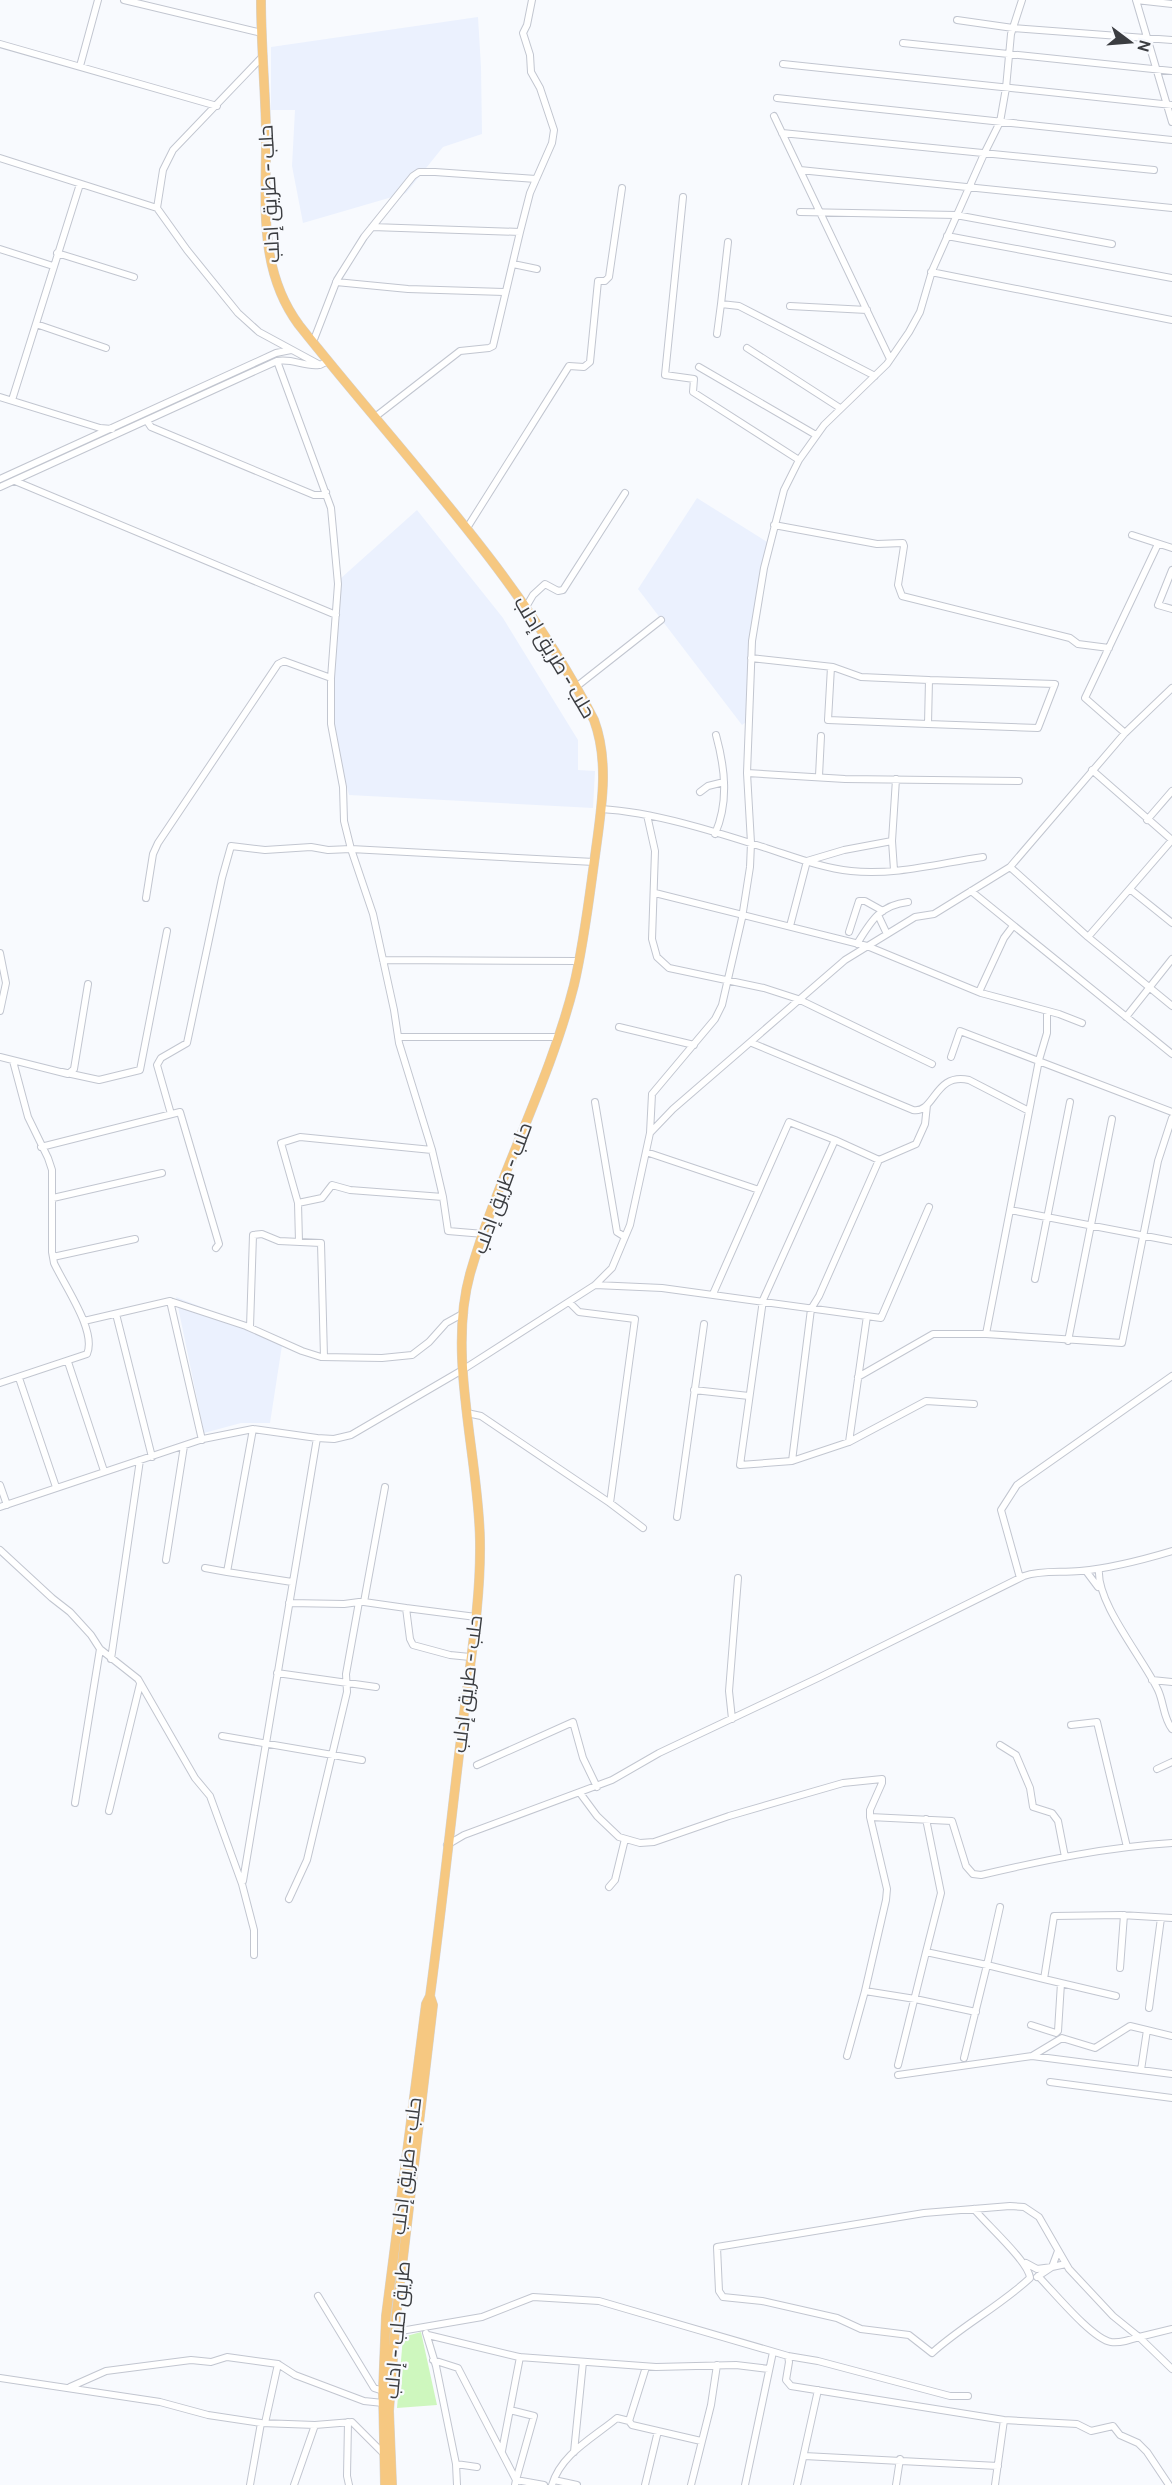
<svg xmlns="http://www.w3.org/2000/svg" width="1172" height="2485" font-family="Cabin,Cairo,sans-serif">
	<rect width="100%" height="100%" fill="#f8fafe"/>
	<path fill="#ebf1fe" d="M 478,17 L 481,67 L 482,134 L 443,147 L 406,193 L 303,223 L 292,166 L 295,110 L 271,110 L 271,47 Z
		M 697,498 L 767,542 L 749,645 L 746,722 L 742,725 L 638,589 Z
		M 417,510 L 503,618 L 578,740 L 578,770 L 595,771 L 593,808 L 349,795 L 330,720 L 340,579 Z
		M 176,1297 L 283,1339 L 270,1423 L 241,1423 L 204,1433 Z"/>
	<path fill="#cef7be" d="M 421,2332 L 437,2405 L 397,2408 L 403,2337 Z"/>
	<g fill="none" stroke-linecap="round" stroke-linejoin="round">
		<g stroke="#c2c6d0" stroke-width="8">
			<path id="minor" d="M 124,0 L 262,33
				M 1136,0 L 1172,122
				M 1136,0 L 1172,4
				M 957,20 L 1013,28 L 1172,40
				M 903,43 L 1172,71
				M 0,44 L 217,106
				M 263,56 L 173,150 L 163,170 L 157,208 L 187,250 L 238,313 L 259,332 L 320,365 L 328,361
				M 783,64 L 1172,105
				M 80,66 L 98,0
				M 777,98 L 1172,140
				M 774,116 L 890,359
				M 782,133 L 1154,170
				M 0,158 L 157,208
				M 800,170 L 1172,208
				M 683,197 L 665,375 L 694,379 L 693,392 L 799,460
				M 800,212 L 956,215 L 1112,244
				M 372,227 L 520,232 L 530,193 L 552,143 L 554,130 L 540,88 L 531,72 L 530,55 L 523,33 L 527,25 L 532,0
				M 947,236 L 1172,278
				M 728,242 L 721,304 L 739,306 L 875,376
				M 0,249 L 53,266
				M 57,253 L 134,277
				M 513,264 L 537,269
				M 931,272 L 1172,320
				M 336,282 L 408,289 L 504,292
				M 790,306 L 867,310
				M 36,324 L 106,348
				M 717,334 L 721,304
				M 313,342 L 337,280 L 364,237 L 413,176 L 419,172 L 435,172 L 536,179
				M 747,348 L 840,408
				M 277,361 L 331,508 L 338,584 L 331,678 L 331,724 L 343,787 L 344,821 L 351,849 L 373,914 L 394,1010 L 399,1043 L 432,1150 L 443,1197
				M 699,367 L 816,435
				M 0,397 L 100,428 L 112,429
				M 12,400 L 80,184
				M 375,417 L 460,351 L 489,348 L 493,346 L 520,232
				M 147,421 L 151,427 L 314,495 L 323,495 L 326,492
				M 0,479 L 276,353 L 291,350
				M 15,481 L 336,615
				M 0,487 L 277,361 C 293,358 304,367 319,365
				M 774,525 L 877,544 L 903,543 L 904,546 L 898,585 L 902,596 L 1070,638 L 1078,644 L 1109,648
				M 467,528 L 569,366 L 584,367 L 590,362 L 598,281 L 605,281 L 609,277 L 622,188
				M 1132,535 L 1172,548
				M 1172,570 L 1158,605 L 1172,609
				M 526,607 L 533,595 L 545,584 L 558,591 L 563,590 L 625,493
				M 751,658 L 833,667 L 861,677 L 929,680 L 928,724 L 1038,728 L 1055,684 L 929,680
				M 831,667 L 828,720 L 928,724
				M 576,687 L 661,620
				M 1125,733 L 1085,698 L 1158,544
				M 1092,770 L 1172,840
				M 747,773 L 845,779 L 1019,781
				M 819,776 L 821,736
				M 700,792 L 708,786 L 724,782
				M 601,809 C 654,812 716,832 766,848 C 794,857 822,868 851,871 C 894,876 940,863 983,857
				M 647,815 L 655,851 L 652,939 L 657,957 L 669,968 L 764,988 L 798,999 L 932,1064
				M 1147,820 L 1172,791
				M 715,834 C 729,802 725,768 716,735
				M 892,841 L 896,779
				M 1010,867 L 1088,937 L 1172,1006
				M 1131,890 L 1172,923
				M 971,891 L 1172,1054
				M 655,893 L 867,946 L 981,993 L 1059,1014 L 1082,1023
				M 146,898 L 153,854 L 158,843 L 278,664 L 284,661 L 331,678
				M 878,915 L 887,934
				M 790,926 L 807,861 L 844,850 L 892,841 L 894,870
				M 849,932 L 859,901 L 865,901 L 883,911
				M 1088,937 L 1172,840
				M 857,944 C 871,921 880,905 908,902
				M 0,953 L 6,983 L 0,1011
				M 383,960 L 578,961
				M 979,992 L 1004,938 L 1013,926
				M 1126,1017 L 1172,959
				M 619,1027 L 694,1045
				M 398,1037 L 557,1037
				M 752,1043 L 913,1110 C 935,1114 934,1072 969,1080 L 1029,1111
				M 0,1057 L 68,1074 L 74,1069 L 88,984
				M 951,1057 L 960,1031 L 1172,1112
				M 62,1072 L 99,1080 L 140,1070 L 167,931
				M 595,1102 L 617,1232 L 625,1237
				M 171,1114 L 157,1065 L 161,1058 L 187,1043 L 222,878 L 231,846 L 265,850 L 311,847 L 328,850 L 351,849 L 594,862
				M 650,1133 L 652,1094 L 715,1019 L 722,1005 L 742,918 L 750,867 L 751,843 L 747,773 L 752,641 L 764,568 L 784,490 L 799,460 L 824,425 L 887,364 L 909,332 L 920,312 L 932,271 L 984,154 L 1000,122 L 1006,88 L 1011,34 L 1022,0
				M 835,1140 L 879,1160
				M 41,1147 L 180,1112 L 219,1244 L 216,1248
				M 432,1150 L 300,1137 L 281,1143 L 298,1203 L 322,1198 L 332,1185 L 350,1190 L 443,1197 L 448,1231 L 484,1234
				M 646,1152 L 759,1190
				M 53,1198 L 162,1173
				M 298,1203 L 299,1242
				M 1010,1210 L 1172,1241
				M 53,1257 L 135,1239
				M 1035,1279 L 1070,1102
				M 595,1285 L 662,1288 L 881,1318 L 929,1207
				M 713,1294 L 789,1122 L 835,1140 L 763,1300 L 740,1465 L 792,1461 L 849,1442 L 926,1401 L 974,1404
				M 170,1301 L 202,1440
				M 569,1302 L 579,1312 L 635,1319 L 610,1503
				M 116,1314 L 152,1457
				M 84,1321 L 170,1301 L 246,1326 L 302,1351 L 321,1357 L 382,1358 L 412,1355 L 429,1342 L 446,1323 L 464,1313
				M 250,1327 L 253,1235 L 262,1234 L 279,1241 L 321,1243 L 324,1357
				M 986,1334 L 1039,1060 L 1047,1033 L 1047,1011
				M 1068,1341 L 1112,1119
				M 68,1362 L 104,1471
				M 858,1377 L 933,1334 L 986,1334 L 1122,1343 L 1158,1161 L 1172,1118
				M 19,1378 L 56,1487
				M 0,1383 L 87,1354 C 97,1331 64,1285 54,1263 L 52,1252 L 52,1170 L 48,1158 L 28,1117 L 13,1061
				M 694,1390 L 749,1396
				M 467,1413 L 481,1416 L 610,1503 L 643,1528
				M 849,1442 L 867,1316
				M 792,1461 L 811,1309 L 819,1296 L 879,1160 L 916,1144 L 925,1124 L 927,1105
				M 0,1485 L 7,1505
				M 0,1507 L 203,1439 L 253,1429 L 317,1438 L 334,1439 L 351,1435 L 464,1369 L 595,1285 L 612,1268 L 630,1225 L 650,1133 L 673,1109 L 845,960 L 915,917 L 934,914 L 1010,867 L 1125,733 L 1172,688
				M 677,1517 L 704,1324
				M 0,1550 L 52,1598 L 70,1612 L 91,1635 L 100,1649 L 138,1679 L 195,1778 L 210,1796 L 242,1884 L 254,1930 L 254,1955
				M 166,1560 L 184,1446
				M 205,1568 L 227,1572 L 253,1429
				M 1099,1569 C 1096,1603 1143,1658 1158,1690 C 1164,1703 1163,1717 1172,1729
				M 1086,1571 L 1098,1587
				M 227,1572 L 292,1582
				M 1020,1578 L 1001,1510 L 1017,1485 L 1172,1376
				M 364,1602 L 406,1608 L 410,1639 L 413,1645 L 450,1655 L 470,1657
				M 289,1603 L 344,1604 L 359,1602
				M 406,1608 L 476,1617
				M 111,1659 L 140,1460
				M 277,1673 L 376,1687
				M 1152,1680 L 1172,1682
				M 732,1719 L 729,1691 L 738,1578
				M 1071,1725 L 1097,1722 L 1127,1847
				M 222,1736 L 362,1760
				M 1000,1745 L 1016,1755 L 1030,1788 L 1033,1807 L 1052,1813 L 1058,1821 L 1065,1857
				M 477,1765 L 573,1722 L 583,1758 L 597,1787
				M 1157,1769 L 1172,1762
				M 580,1793 L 597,1816 L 619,1837 L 640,1843 L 654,1842 L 729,1816 L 843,1783 L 882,1779 L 882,1783 L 870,1810 L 870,1817 L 887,1889 L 886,1900 L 865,1991
				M 75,1803 L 100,1649
				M 109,1811 L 140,1684
				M 870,1817 L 952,1821 L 966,1866 L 973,1874 L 981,1875 C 1045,1860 1107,1847 1172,1843
				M 926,1819 L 941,1893 L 926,1952 L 987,1965 L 964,2058
				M 447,1845 L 464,1835 L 612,1780 L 659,1753 L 820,1677 L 1024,1576 C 1042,1570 1061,1573 1080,1571 C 1111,1568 1142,1560 1172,1551
				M 243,1881 L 317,1438
				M 609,1887 L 615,1880 L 625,1839
				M 289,1899 L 307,1860 L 347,1692 L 346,1674 L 359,1602 L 364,1602 L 385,1487
				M 1000,1907 L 987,1965 L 1044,1979 L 1054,1916 L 1121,1915 L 1172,1918
				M 1120,1968 L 1124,1915
				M 1044,1979 L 1116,1996
				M 1149,2008 L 1161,1918
				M 1031,2025 L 1056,2033 L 1058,2031 L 1061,1983
				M 847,2056 L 865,1991 L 915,1999 L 976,2012
				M 1032,2056 L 1172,2074
				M 898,2065 L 926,1952
				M 1141,2070 L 1147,2030
				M 898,2075 L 1032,2056 L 1062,2038 L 1095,2048 L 1130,2026 L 1172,2036
				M 1050,2082 L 1172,2098
				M 974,2209 C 986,2224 1029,2262 1030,2278 C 1000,2306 963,2325 932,2353 L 909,2335 L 861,2329 L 837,2318 L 762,2301 L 723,2297 L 719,2291 L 717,2247 L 924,2213 L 1010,2206 L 1024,2207 L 1039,2217 L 1069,2269 L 1113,2316 L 1139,2337 L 1172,2329
				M 1026,2263 L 1037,2269 L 1052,2267 L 1058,2251
				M 1038,2276 C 1053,2291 1092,2339 1111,2342 C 1121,2343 1130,2340 1139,2337 L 1172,2369
				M 1037,2277 L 1052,2267 L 1066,2264
				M 318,2296 L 374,2388 L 383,2391
				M 395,2332 L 482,2317 L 533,2297 L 599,2301 L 788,2356 L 818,2361 L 950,2396 L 968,2396
				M 426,2333 L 436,2366 L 456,2464 L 457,2485
				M 428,2335 L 519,2357 L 656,2367 L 736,2365 L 769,2369
				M 788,2356 L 789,2362 L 786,2380 L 791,2386 L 1004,2420 L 1077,2424 L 1091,2431 L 1113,2426 L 1120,2435 L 1138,2443 L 1147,2452 L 1169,2485
				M 433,2360 L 458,2368 L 516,2480 L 515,2485
				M 646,2367 L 629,2421 L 632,2425 L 701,2441
				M 0,2378 L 160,2402 L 208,2415 L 261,2423 L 315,2425 L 352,2422 L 383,2453
				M 70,2387 L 106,2371 L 191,2360 L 211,2362 L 227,2357 L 278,2364 L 295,2375 L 364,2401 L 383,2403
				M 510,2410 L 534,2416 L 516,2480 L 544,2485
				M 348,2422 L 347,2476 L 349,2485
				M 265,2423 L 278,2364
				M 502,2451 L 520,2357
				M 574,2452 L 583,2362
				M 804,2456 L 998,2466
				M 456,2464 L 477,2467
				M 554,2480 L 577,2485
				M 250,2485 L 261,2423
				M 294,2485 L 315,2425
				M 552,2485 C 561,2454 593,2438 617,2418 L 629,2421
				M 645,2485 L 658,2431
				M 691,2485 L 711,2405 L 717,2365
				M 745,2485 L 773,2352
				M 797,2485 L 818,2390
				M 896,2485 L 900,2459
				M 995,2485 L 1004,2420"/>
		</g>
		<g stroke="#d4d4d5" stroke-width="10">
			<path id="highway" d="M 261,0 C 261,43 265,86 266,129 C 267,198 256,267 299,325 C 401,454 518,572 594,720 C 610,763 601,811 595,856 C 589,899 584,943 574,985 C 549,1084 498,1176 470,1274 C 447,1356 479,1458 480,1541 C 481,1604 469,1668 462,1730 C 451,1819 442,1907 430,1996 L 426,2004 L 386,2316 L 383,2391 L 385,2485
				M 392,2485 L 389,2411 L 396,2317 L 433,2005 L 430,1996"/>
		</g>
		<use href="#minor" stroke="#fff" stroke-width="6"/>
		<use href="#highway" stroke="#f6c881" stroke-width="9"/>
	</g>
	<g text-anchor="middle" stroke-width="4.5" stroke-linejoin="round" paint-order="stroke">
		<g font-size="20" fill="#3b3d41" stroke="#f8fafe">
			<text transform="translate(269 194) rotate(-93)" y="7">حلب - طريق إدلب</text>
			<text transform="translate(555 657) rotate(59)" y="7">حلب - طريق إدلب</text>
			<text transform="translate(502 1188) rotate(-70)" y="7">حلب - طريق إدلب</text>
			<text transform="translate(467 1684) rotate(-83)" y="7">حلب - طريق إدلب</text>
			<text transform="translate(406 2166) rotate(-83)" y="7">حلب - طريق إدلب</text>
			<text transform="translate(397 2330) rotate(-85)" y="7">طريق حلب - إدلب</text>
		</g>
	</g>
	<g transform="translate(1130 42) rotate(106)" stroke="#f8fafe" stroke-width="4.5" paint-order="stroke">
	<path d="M0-4.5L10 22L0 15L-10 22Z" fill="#3b3d41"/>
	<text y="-9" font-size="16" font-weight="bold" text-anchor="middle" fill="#3b3d41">N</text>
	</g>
</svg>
